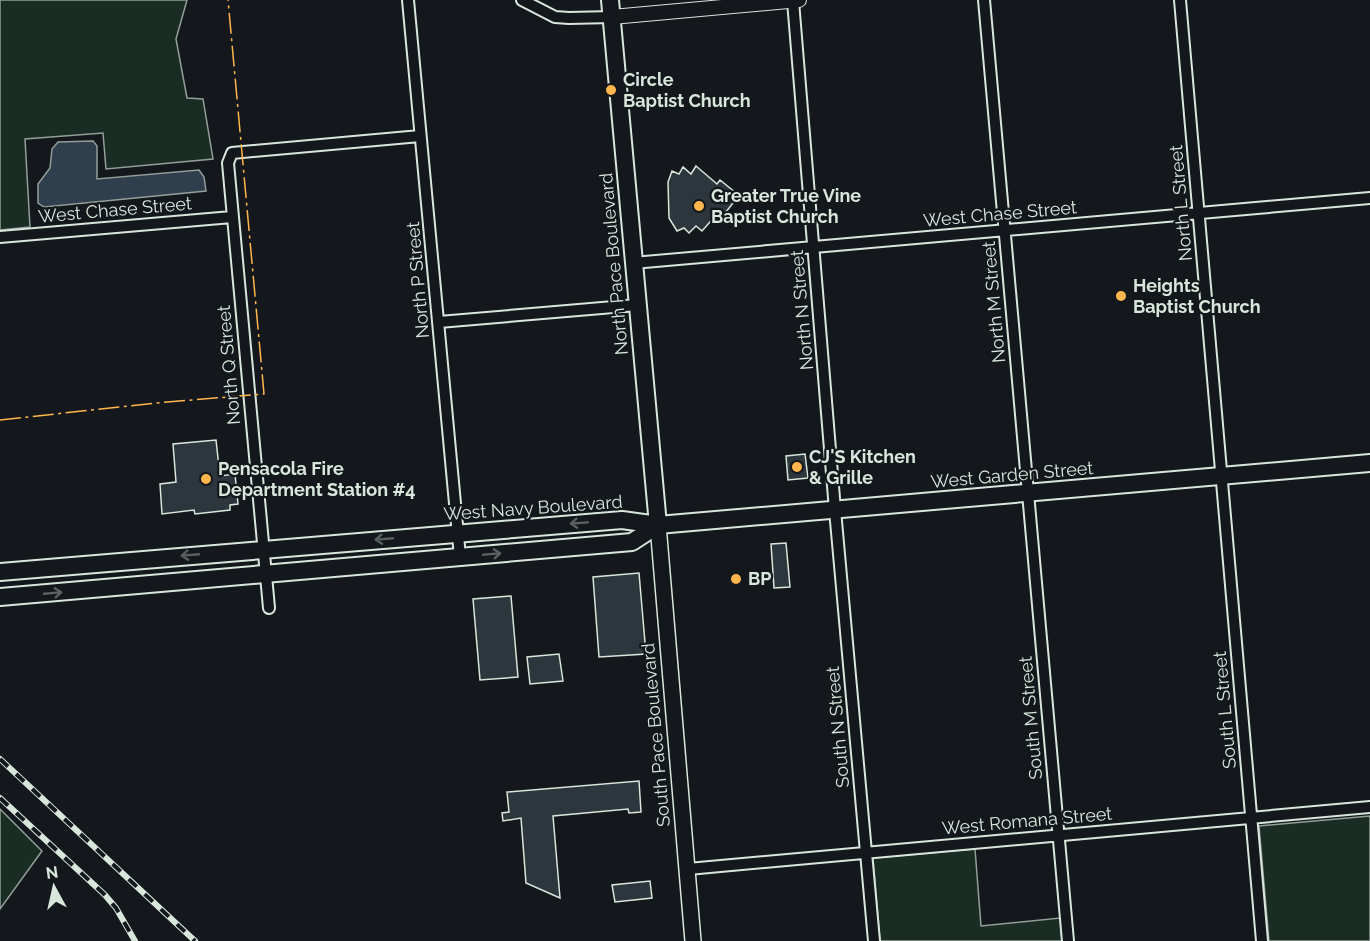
<svg xmlns="http://www.w3.org/2000/svg" width="1370" height="941" font-family="Raleway,sans-serif">
	<rect width="100%" height="100%" fill="#14181c"/>
	<path fill="#1a2d24" stroke="#939e99" stroke-width="1.5" d="M 0,0 L 187,0 L 176,39 L 187,98 L 203,99 L 213,159 L 106,169 L 103,133 L 25,139 L 30,227 L 0,230 Z
		M 0,809 L 42,851 L 0,909 Z
		M 1370,816 L 1370,941 L 1269,941 L 1259,826 Z
		M 975,849 L 981,926 L 1060,918 L 1062,941 L 880,941 L 873,858 Z"/>
	<path fill="#2f3f4d" stroke="#939e99" stroke-width="1.5" d="M 93,141 L 97,146 L 97,179 L 199,170 L 204,177 L 206,191 L 44,207 L 38,203 L 38,184 L 50,168 L 52,149 L 58,142 Z"/>
	<path fill="#2c363c" stroke="#d8e6dc" stroke-width="1.5" d="M 696,166 L 717,184 L 720,180 L 736,193 L 737,198 L 722,217 L 717,214 L 702,231 L 696,226 L 689,233 L 684,228 L 677,231 L 669,218 L 668,182 L 672,171 L 679,174 L 683,167 L 691,174 Z
		M 216,440 L 220,476 L 235,474 L 238,504 L 230,505 L 230,510 L 195,514 L 194,510 L 162,514 L 160,484 L 176,482 L 173,444 Z
		M 805,454 L 808,478 L 788,480 L 786,456 Z
		M 786,543 L 790,587 L 774,588 L 771,544 Z
		M 639,573 L 646,654 L 599,657 L 593,577 Z
		M 511,596 L 518,677 L 480,680 L 473,599 Z
		M 559,654 L 563,681 L 530,684 L 527,657 Z
		M 639,781 L 641,812 L 629,813 L 628,809 L 553,816 L 560,898 L 526,883 L 521,818 L 503,821 L 502,813 L 509,812 L 507,792 Z
		M 650,881 L 652,898 L 615,902 L 612,885 Z"/>
	<g fill="none" stroke-linecap="round" stroke-linejoin="round">
		<g stroke="#d8e6dc" stroke-width="14">
			<path id="minor" d="M 408,0 L 460,557
				M 522,0 L 555,17 L 569,18 L 612,17
				M 984,0 L 1068,941
				M 1180,0 L 1262,941
				M 793,1 L 835,510 L 874,941
				M 0,237 L 232,217
				M 633,263 L 1370,198
				M 439,322 L 637,305
				M 269,608 L 228,163 L 232,153 L 420,136
				M 688,869 L 1370,807"/>
		</g>
		<g stroke="#d8e6dc" stroke-width="16">
			<path id="tertiary" d="M 612,17 L 799,0"/>
		</g>
		<g stroke="#d8e6dc" stroke-width="18">
			<path id="secondary" d="M 658,525 L 693,941"/>
		</g>
		<g stroke="#d8e6dc" stroke-width="20">
			<path id="primary" d="M 610,0 L 658,525
				M 0,572 L 622,520 L 658,525 L 1370,463
				M 0,597 L 632,542 L 658,525"/>
		</g>
		<use href="#minor" stroke="#14181c" stroke-width="10"/>
		<use href="#tertiary" stroke="#14181c" stroke-width="14"/>
		<use href="#secondary" stroke="#14181c" stroke-width="15"/>
		<use href="#primary" stroke="#14181c" stroke-width="16"/>
		<g stroke="#d8e6dc" stroke-width="6">
			<path id="rail" d="M 0,759 L 195,941
				M 0,798 L 105,895 L 116,908 L 135,941"/>
		</g>
		<use href="#rail" stroke="#14181c" stroke-width="4" stroke-dasharray="11" stroke-linecap="butt"/>
		<path stroke="#ffb74d" stroke-width="1.5" stroke-dasharray="21 4.5 3 4.5" stroke-linecap="butt" d="M 0,420 L 156,403 L 264,394 L 228,0"/>
	</g>
	<defs><path id="oneway-shaft" d="M-6 0H5M1.5-3L5.5 0L1.5 3" fill="none" stroke-width="1.6" stroke-linecap="round" stroke-linejoin="round" transform="scale(1.5)"/></defs>
	<g stroke="#59605f">
		<use href="#oneway-shaft" transform="translate(579 523) rotate(176)"/>
		<use href="#oneway-shaft" transform="translate(384 539) rotate(175)"/>
		<use href="#oneway-shaft" transform="translate(492 554) rotate(-5)"/>
		<use href="#oneway-shaft" transform="translate(190 555) rotate(175)"/>
		<use href="#oneway-shaft" transform="translate(53 593) rotate(-5)"/>
	</g>
	<g fill="#ffb74d" stroke="#14181c" stroke-width="2">
		<circle cx="611" cy="90" r="6"/>
		<circle cx="699" cy="206" r="6"/>
		<circle cx="1121" cy="296" r="6"/>
		<circle cx="797" cy="467" r="6"/>
		<circle cx="206" cy="479" r="6"/>
		<circle cx="736" cy="579" r="6"/>
	</g>
	<g text-anchor="middle" stroke-width="4.5" stroke-linejoin="round" paint-order="stroke">
		<g font-size="18" font-weight="bold" fill="#d8e6dc" stroke="#14181c" text-anchor="start">
			<text x="623" y="86">Circle<tspan x="623" dy="21">Baptist Church</tspan></text>
			<text x="711" y="202">Greater True Vine<tspan x="711" dy="21">Baptist Church</tspan></text>
			<text x="1133" y="292">Heights<tspan x="1133" dy="21">Baptist Church</tspan></text>
			<text x="809" y="463">CJ'S Kitchen<tspan x="809" dy="21">&amp; Grille</tspan></text>
			<text x="218" y="475">Pensacola Fire<tspan x="218" dy="21">Department Station #4</tspan></text>
			<text x="748" y="585">BP</text>
		</g>
		<g font-size="18" fill="#d8e6dc" stroke="#14181c">
			<text transform="translate(1181 203) rotate(-95)" y="6">North L Street</text>
			<text transform="translate(115 210) rotate(-5)" y="6">West Chase Street</text>
			<text transform="translate(1000 214) rotate(-5)" y="6">West Chase Street</text>
			<text transform="translate(614 264) rotate(-95)" y="6">North Pace Boulevard</text>
			<text transform="translate(418 280) rotate(-95)" y="6">North P Street</text>
			<text transform="translate(994 302) rotate(-95)" y="6">North M Street</text>
			<text transform="translate(802 310) rotate(-95)" y="6">North N Street</text>
			<text transform="translate(229 365) rotate(-95)" y="6">North Q Street</text>
			<text transform="translate(1012 475) rotate(-5)" y="6">West Garden Street</text>
			<text transform="translate(533 508) rotate(-4)" y="6">West Navy Boulevard</text>
			<text transform="translate(1225 710) rotate(-95)" y="6">South L Street</text>
			<text transform="translate(1031 718) rotate(-95)" y="6">South M Street</text>
			<text transform="translate(838 727) rotate(-95)" y="6">South N Street</text>
			<text transform="translate(656 735) rotate(-95)" y="6">South Pace Boulevard</text>
			<text transform="translate(1027 821) rotate(-5)" y="6">West Romana Street</text>
		</g>
	</g>
	<g transform="translate(54 887) rotate(352)" stroke="#14181c" stroke-width="4.5" paint-order="stroke">
	<path d="M0-4.5L10 22L0 15L-10 22Z" fill="#d8e6dc"/>
	<text y="-9" font-size="16" font-weight="bold" text-anchor="middle" fill="#d8e6dc">N</text>
	</g>
</svg>
